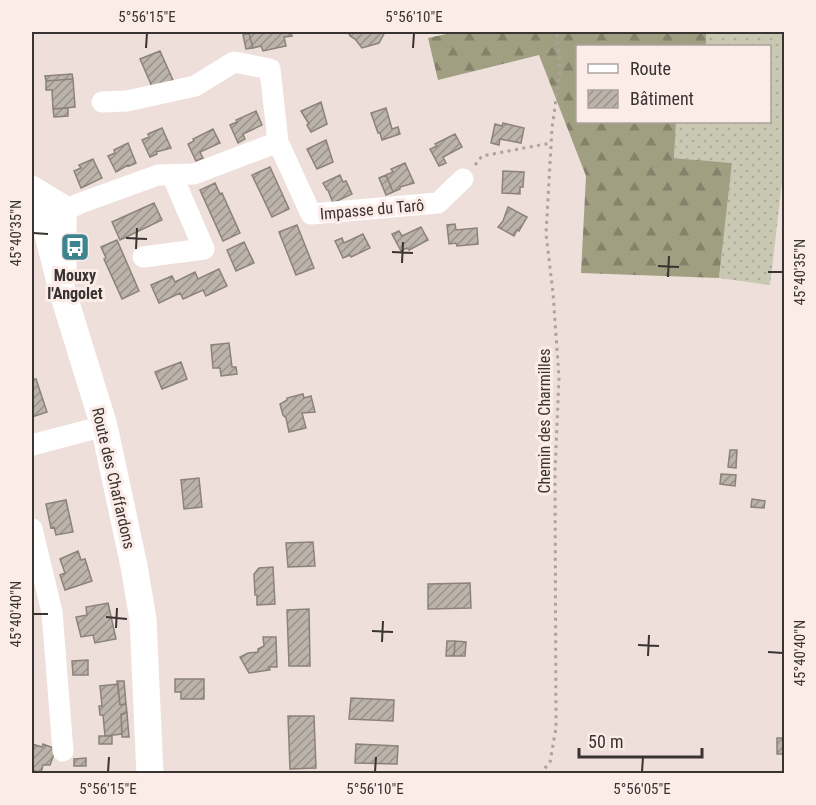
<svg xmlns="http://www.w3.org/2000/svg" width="816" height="805" font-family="'Roboto Condensed',sans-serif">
	<defs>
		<pattern id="grass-dots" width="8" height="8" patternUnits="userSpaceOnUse" patternTransform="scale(1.5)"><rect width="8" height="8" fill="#c9c8b2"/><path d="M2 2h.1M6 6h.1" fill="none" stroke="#adac9a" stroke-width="1.8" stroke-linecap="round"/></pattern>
		<pattern id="forest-firs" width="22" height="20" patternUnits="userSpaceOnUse" patternTransform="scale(1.5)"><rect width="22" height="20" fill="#a19f81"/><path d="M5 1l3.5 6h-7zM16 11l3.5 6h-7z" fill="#84826a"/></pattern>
		<pattern id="building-hatch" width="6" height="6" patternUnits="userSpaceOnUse" patternTransform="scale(1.5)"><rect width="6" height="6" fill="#bcb4aa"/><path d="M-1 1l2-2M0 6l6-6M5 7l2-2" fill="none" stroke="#9a938b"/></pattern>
	</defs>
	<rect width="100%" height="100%" fill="#eedfdb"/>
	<path fill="url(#grass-dots)" d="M 706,32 L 784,32 L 784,166 L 770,285 L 719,278 L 732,163 L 674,158 L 676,122 L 770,122 L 770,46 L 706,46 Z"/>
	<path fill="url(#forest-firs)" d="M 455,32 L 706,32 L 706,46 L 578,46 L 578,122 L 676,122 L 674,158 L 732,163 L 719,278 L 581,273 L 586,176 L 539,55 L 438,80 L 428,38 Z"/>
	<path fill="url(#building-hatch)" stroke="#8b8279" stroke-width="1.5" d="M 258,32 L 291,32 L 292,36 L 284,37 L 286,46 L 263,51 L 261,46 L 253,48 L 249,33 Z
		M 348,32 L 385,32 L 379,43 L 362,48 L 355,39 L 350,36 Z
		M 249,33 L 253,48 L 246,49 L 243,35 Z
		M 160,51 L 173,80 L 153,89 L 140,59 Z
		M 72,74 L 73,79 L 46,81 L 45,76 Z
		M 73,79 L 75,107 L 53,109 L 52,90 L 46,90 L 46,81 Z
		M 321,102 L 327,124 L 311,132 L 307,125 L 309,124 L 301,111 Z
		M 68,108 L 68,116 L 54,117 L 53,109 Z
		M 386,108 L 392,129 L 398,127 L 400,134 L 382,140 L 380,133 L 378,133 L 371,113 Z
		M 256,111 L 262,125 L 243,134 L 245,139 L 238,143 L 230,125 L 237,122 L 236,120 Z
		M 503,123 L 524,128 L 521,143 L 500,139 L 499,145 L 491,143 L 495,124 L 502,126 Z
		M 162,128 L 171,148 L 156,152 L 157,154 L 150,157 L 142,140 L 149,137 L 148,134 Z
		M 213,129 L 220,143 L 200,152 L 203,158 L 196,161 L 188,144 L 194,141 L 193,139 Z
		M 455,134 L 462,147 L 443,157 L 446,163 L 439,166 L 430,149 L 437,146 L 435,144 Z
		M 326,140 L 333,162 L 317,169 L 307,149 Z
		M 128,143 L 136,163 L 129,166 L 128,165 L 116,172 L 108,156 L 115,153 L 114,150 Z
		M 93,159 L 102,178 L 81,188 L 74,171 L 81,168 L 79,165 Z
		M 405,163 L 414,183 L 400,187 L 400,189 L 393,192 L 386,175 L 393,172 L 391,169 Z
		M 270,167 L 289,209 L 272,217 L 252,175 Z
		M 503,171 L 524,172 L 523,187 L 520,187 L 520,194 L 502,193 Z
		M 340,175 L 343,182 L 346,181 L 352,194 L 333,203 L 328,190 L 327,190 L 323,183 Z
		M 386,175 L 393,192 L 386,195 L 379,178 Z
		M 215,183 L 220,194 L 222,193 L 240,233 L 223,241 L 200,190 Z
		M 154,203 L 162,220 L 120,240 L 112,222 Z
		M 508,207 L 527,217 L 519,231 L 517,230 L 514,236 L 498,227 L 503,221 Z
		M 455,224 L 456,230 L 477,228 L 478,244 L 457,246 L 456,243 L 449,244 L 447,225 Z
		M 297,225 L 314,268 L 296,275 L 279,232 Z
		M 421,227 L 428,240 L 409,250 L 407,248 L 401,251 L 392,234 L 399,231 L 402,236 Z
		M 363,234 L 370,248 L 351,257 L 350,255 L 343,258 L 335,241 L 342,238 L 344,243 Z
		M 117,240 L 139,291 L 122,299 L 104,259 L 106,258 L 101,247 Z
		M 244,242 L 254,263 L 236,271 L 227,250 Z
		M 219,269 L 227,286 L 206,296 L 203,290 L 183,299 L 180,293 L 159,303 L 151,285 L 172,276 L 175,282 L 195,272 L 198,279 Z
		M 229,343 L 232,367 L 236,367 L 237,374 L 221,376 L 220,368 L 213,368 L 211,345 Z
		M 181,362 L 187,379 L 162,389 L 155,372 Z
		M 36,379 L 47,412 L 32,417 L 32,380 Z
		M 303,394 L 304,398 L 311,396 L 315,412 L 302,413 L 306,428 L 289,432 L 286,418 L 283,415 L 280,404 L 287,400 L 287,398 Z
		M 730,450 L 737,450 L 736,468 L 728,467 Z
		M 721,474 L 736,475 L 735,486 L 720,484 Z
		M 199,478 L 202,507 L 184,509 L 181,480 Z
		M 752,499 L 765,501 L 764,508 L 751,507 Z
		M 66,500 L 73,532 L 56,535 L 54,527 L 51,528 L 46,504 Z
		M 313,542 L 315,566 L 288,567 L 286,543 Z
		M 78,551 L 81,560 L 85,559 L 92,581 L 65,590 L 60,575 L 65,573 L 60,559 Z
		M 273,567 L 275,604 L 257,605 L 257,595 L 255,595 L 254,574 L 259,568 Z
		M 470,583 L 471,608 L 428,609 L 428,584 Z
		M 108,603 L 116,639 L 95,643 L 93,635 L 81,637 L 76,617 L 87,615 L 86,607 Z
		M 309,609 L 310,666 L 289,666 L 287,610 Z
		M 263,637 L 276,637 L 277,667 L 269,667 L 270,670 L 249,673 L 240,657 L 248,653 L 258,652 L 258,649 L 264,646 Z
		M 447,641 L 455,641 L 454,656 L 446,656 Z
		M 455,641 L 466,642 L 465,656 L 454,656 Z
		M 88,660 L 88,675 L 73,675 L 72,661 Z
		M 175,679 L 204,679 L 204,699 L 181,699 L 181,692 L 175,692 Z
		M 117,681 L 124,681 L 126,704 L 120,705 Z
		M 118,684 L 120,705 L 126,704 L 127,713 L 121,714 L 122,734 L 105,736 L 103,715 L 100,715 L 99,706 L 102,706 L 100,686 Z
		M 351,698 L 394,700 L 393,721 L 349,719 Z
		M 127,713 L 129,737 L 122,737 L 121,714 Z
		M 288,716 L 314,716 L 316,768 L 290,769 Z
		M 99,736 L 112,736 L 112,744 L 99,744 Z
		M 777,738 L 784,738 L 784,754 L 777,754 Z
		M 32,744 L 42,747 L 43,744 L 56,749 L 50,765 L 43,765 L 41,773 L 32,770 Z
		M 356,744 L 398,746 L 397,764 L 355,763 Z
		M 86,758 L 86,766 L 74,766 L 74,759 Z"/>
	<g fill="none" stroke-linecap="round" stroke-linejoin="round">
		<path stroke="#aea29f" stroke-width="3" stroke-dasharray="3 4.5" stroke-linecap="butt" d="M 475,165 L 482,156 L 551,143
			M 540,774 L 550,762 L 556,728 L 555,472 L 559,377 L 553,293 L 546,234 L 552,128 L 560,70 L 557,35 L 555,32"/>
		<path stroke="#fff" stroke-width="21" d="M 102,102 L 127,101 L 195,86 L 234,62 L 270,69 L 278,142
			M 32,186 L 65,206 L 66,211 L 66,278
			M 36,213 L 45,223 L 78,204 L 158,175 L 194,174 L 278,142 L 311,214 L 438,203 L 463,179
			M 143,257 L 204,249 L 172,175
			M 32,445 L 104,426
			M 32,529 L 52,612 L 63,751"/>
		<path stroke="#fff" stroke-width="27" d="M 32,191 L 45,223 L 62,290 L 104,426 L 134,566 L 143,619 L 150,774"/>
	</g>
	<path fill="none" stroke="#393331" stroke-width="2" d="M 146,48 L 147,33M 413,48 L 414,33M 33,233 L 48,234M 126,238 L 147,239M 136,249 L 137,228M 392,252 L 413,253M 402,263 L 403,242M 658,266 L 679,267M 768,272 L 783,272M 668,277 L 669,256M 33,614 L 48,614M 106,617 L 127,619M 116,628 L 117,608M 372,631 L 393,632M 382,642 L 383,621M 638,645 L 659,646M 768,652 L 783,653M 648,656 L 649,635M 108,772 L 109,757M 375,772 L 376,757M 642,772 L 643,757"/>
	<defs>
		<g id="bus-square" transform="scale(1.5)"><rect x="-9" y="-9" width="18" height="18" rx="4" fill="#3e848f" stroke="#fbece8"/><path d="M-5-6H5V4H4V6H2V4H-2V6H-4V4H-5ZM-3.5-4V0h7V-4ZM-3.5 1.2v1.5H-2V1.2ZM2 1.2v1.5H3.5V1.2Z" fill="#fff"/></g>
	</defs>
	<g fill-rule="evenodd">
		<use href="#bus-square" x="75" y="247"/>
	</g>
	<g text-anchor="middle" stroke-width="6" stroke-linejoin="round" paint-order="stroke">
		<g font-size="16" fill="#393331" stroke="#fbece8">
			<text transform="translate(372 209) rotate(-5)" y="6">Impasse du Tarô</text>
			<text transform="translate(544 421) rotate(-90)" y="6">Chemin des Charmilles</text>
			<text transform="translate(114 478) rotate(77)" y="6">Route des Chaffardons</text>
		</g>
		<g font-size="16" font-weight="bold" fill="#393331" stroke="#fbece8">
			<text x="75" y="281">Mouxy<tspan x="75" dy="18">l'Angolet</tspan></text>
		</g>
	</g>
	<rect width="816" height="805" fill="none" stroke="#fbece8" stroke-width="66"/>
	<rect x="576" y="45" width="195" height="78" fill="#fbece8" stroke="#ada29f" stroke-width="1.5"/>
	<rect x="588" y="64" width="30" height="9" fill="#ffffff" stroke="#ada29f" stroke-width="1.5"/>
	<text x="630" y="75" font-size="18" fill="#393331">Route</text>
	<rect x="588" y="90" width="30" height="18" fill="url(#building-hatch)" stroke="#ada29f" stroke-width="1.5"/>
	<text x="630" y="105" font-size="18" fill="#393331">Bâtiment</text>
	<path d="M579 748v9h123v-9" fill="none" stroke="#393331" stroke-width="3"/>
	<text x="588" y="748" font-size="18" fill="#393331" stroke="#fbece8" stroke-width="4.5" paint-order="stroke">50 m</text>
	<rect x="33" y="33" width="750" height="739" fill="none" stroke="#393331" stroke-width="2"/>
	<g font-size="15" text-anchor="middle" fill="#393331">
		<text x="147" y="22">5°56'15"E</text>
		<text x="414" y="22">5°56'10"E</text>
		<text transform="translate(16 233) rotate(-90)" y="5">45°40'35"N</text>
		<text transform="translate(800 272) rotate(-90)" y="5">45°40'35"N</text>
		<text transform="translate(16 614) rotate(-90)" y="5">45°40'40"N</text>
		<text transform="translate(800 653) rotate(-90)" y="5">45°40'40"N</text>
		<text x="108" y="794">5°56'15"E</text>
		<text x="375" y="794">5°56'10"E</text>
		<text x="642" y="794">5°56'05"E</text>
	</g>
</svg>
